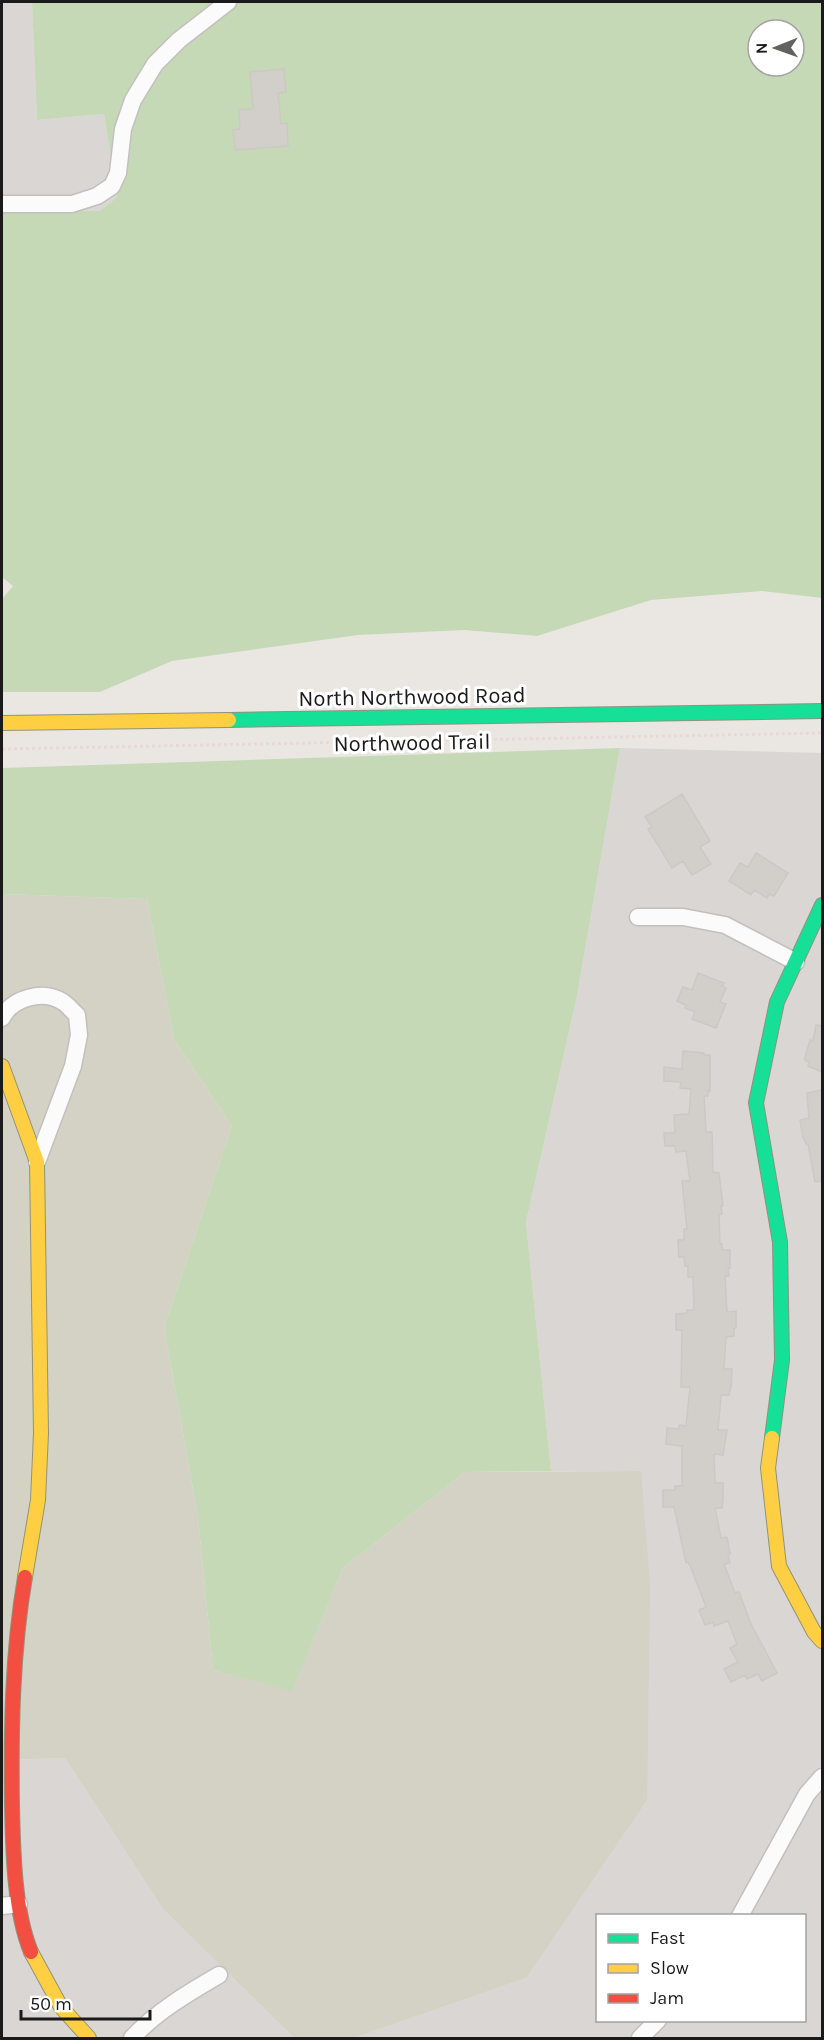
<svg xmlns="http://www.w3.org/2000/svg" width="824" height="2040" font-family="Karla,sans-serif">
	<rect width="100%" height="100%" fill="#eae7e2"/>
	<path fill="#d9d6d4" fill-rule="evenodd" d="M 2,2 L 32,2 L 37,120 L 104,114 L 117,197 L 100,211 L 2,208 Z
		M 620,748 L 822,753 L 822,2038 L 354,2038 L 526,1978 L 640,1471 L 551,1471 L 526,1222 L 577,996 ZM 598,1916 L 804,1916 L 804,2020 L 598,2020 Z
		M 65,1758 L 163,1909 L 294,2038 L 2,2038 L 2,1760 Z"/>
	<path fill="#d3d2c4" d="M 2,894 L 147,899 L 174,1039 L 232,1126 L 164,1327 L 198,1517 L 213,1670 L 292,1690 L 343,1568 L 465,1472 L 641,1471 L 650,1586 L 647,1800 L 526,1978 L 354,2038 L 294,2038 L 163,1909 L 65,1758 L 2,1760 Z"/>
	<path fill="#c5d9b7" fill-rule="evenodd" d="M 32,2 L 822,2 L 822,598 L 762,591 L 651,600 L 537,636 L 464,630 L 358,635 L 172,661 L 100,692 L 2,692 L 2,599 L 13,586 L 2,577 L 2,208 L 100,211 L 117,197 L 104,114 L 37,120 ZM 758,30 L 794,30 L 794,66 L 758,66 Z
		M 620,748 L 577,996 L 526,1222 L 551,1471 L 465,1472 L 343,1568 L 292,1691 L 213,1670 L 198,1517 L 164,1327 L 232,1126 L 174,1039 L 147,899 L 2,894 L 2,768 Z"/>
	<path fill="#d2cfcb" stroke="#cdc8c4" stroke-width="1.5" d="M 284,69 L 286,92 L 278,93 L 281,124 L 287,123 L 288,146 L 235,150 L 233,130 L 240,129 L 239,110 L 253,109 L 250,72 Z
		M 682,794 L 710,841 L 700,847 L 711,864 L 692,875 L 683,861 L 672,868 L 648,829 L 652,827 L 645,817 Z
		M 756,853 L 788,873 L 774,896 L 769,894 L 767,898 L 754,890 L 751,895 L 729,881 L 740,863 L 748,867 Z
		M 698,973 L 724,983 L 722,986 L 726,988 L 720,1002 L 726,1004 L 716,1028 L 692,1019 L 695,1012 L 685,1008 L 686,1005 L 677,1001 L 683,987 L 692,990 Z
		M 816,1025 L 822,1026 L 822,1072 L 808,1066 L 809,1062 L 805,1060 L 805,1057 L 810,1040 L 813,1041 Z
		M 683,1051 L 704,1053 L 704,1055 L 710,1055 L 710,1091 L 708,1090 L 708,1096 L 704,1096 L 706,1132 L 712,1132 L 713,1172 L 719,1173 L 723,1206 L 721,1206 L 722,1214 L 719,1215 L 720,1244 L 722,1244 L 722,1250 L 730,1250 L 730,1268 L 728,1268 L 729,1276 L 725,1276 L 727,1312 L 736,1311 L 736,1328 L 734,1328 L 734,1336 L 726,1337 L 724,1369 L 732,1369 L 731,1387 L 729,1395 L 721,1395 L 718,1430 L 727,1430 L 723,1455 L 714,1454 L 715,1483 L 723,1483 L 723,1500 L 722,1508 L 715,1508 L 721,1538 L 727,1537 L 730,1554 L 728,1555 L 730,1563 L 724,1564 L 735,1593 L 739,1592 L 751,1624 L 777,1673 L 762,1681 L 758,1674 L 747,1679 L 745,1675 L 731,1682 L 724,1669 L 738,1662 L 730,1648 L 737,1644 L 728,1621 L 714,1626 L 713,1622 L 705,1625 L 699,1610 L 706,1607 L 691,1568 L 688,1562 L 686,1563 L 674,1507 L 663,1507 L 663,1490 L 675,1490 L 675,1486 L 682,1486 L 682,1446 L 666,1444 L 667,1428 L 679,1429 L 679,1425 L 686,1426 L 690,1387 L 681,1387 L 682,1330 L 676,1330 L 676,1314 L 688,1313 L 687,1310 L 694,1310 L 693,1277 L 688,1277 L 688,1266 L 685,1266 L 684,1257 L 679,1257 L 678,1240 L 684,1240 L 684,1229 L 687,1229 L 682,1181 L 690,1181 L 686,1151 L 676,1152 L 675,1146 L 665,1146 L 664,1133 L 675,1133 L 674,1115 L 689,1114 L 691,1089 L 680,1088 L 681,1082 L 664,1081 L 664,1067 L 682,1069 Z
		M 822,1090 L 822,1181 L 815,1182 L 808,1144 L 806,1144 L 803,1137 L 800,1120 L 809,1118 L 807,1093 Z"/>
	<g fill="none" stroke-linecap="round" stroke-linejoin="round">
		<g stroke="#c2c0be" stroke-width="19">
			<path id="street" d="M 2,204 L 72,204 L 97,196 L 112,186 L 118,173 L 123,129 L 133,100 L 155,64 L 179,40 L 228,2
				M 638,917 L 683,917 L 725,925 L 796,962
				M 2,1018 C 12,998 43,989 63,1002 C 68,1005 72,1011 77,1015 L 79,1035 L 73,1066 L 37,1162
				M 2,1906 L 19,1904
				M 740,1916 L 807,1794 L 822,1777
				M 132,2038 C 156,2012 188,1993 219,1975
				M 640,2038 L 658,2020"/>
		</g>
		<g stroke="#92927b" stroke-width="16">
			<path id="fast" d="M 229,720 L 822,711
				M 772,1438 L 782,1360 L 780,1242 L 756,1103 L 777,1002 L 822,905"/>
		</g>
		<g stroke="#92927b" stroke-width="16">
			<path id="slow" d="M 2,723 L 229,720
				M 2,1066 L 37,1162 L 41,1433 L 38,1500 L 25,1577
				M 772,1438 L 768,1468 L 779,1566 L 814,1632 L 822,1641
				M 31,1952 L 61,2007 L 89,2038"/>
		</g>
		<g stroke="#92927b" stroke-width="16">
			<path id="jam" d="M 25,1577 C 12,1653 11,1730 12,1806 C 13,1850 14,1911 31,1952"/>
		</g>
		<path stroke="#ead8d6" stroke-width="3" stroke-dasharray="3 3" stroke-linecap="butt" d="M 2,749 L 822,733"/>
		<use href="#street" stroke="#fcfbfb" stroke-width="16"/>
		<use href="#fast" stroke="#16e098" stroke-width="14"/>
		<use href="#slow" stroke="#ffcf43" stroke-width="14"/>
		<use href="#jam" stroke="#f24e42" stroke-width="14"/>
	</g>
	<g text-anchor="middle" stroke-width="6" stroke-linejoin="round" paint-order="stroke">
		<g font-size="22" fill="#1a1a1a" stroke="#fff">
			<text transform="translate(412 696) rotate(-1)" y="8">North Northwood Road</text>
			<text transform="translate(412 742) rotate(-1)" y="8">Northwood Trail</text>
		</g>
	</g>
	<rect width="824" height="2040" fill="none" stroke="#1a1a1a" stroke-width="6"/>
	<rect x="596" y="1914" width="210" height="108" fill="#ffffff" stroke="#a3a3a3" stroke-width="1.5"/>
	<rect x="608" y="1934" width="30" height="9" fill="#16e098" stroke="#a3a3a3" stroke-width="1.5"/>
	<text x="650" y="1944" font-size="18" fill="#1a1a1a">Fast</text>
	<rect x="608" y="1964" width="30" height="9" fill="#ffcf43" stroke="#a3a3a3" stroke-width="1.5"/>
	<text x="650" y="1974" font-size="18" fill="#1a1a1a">Slow</text>
	<rect x="608" y="1994" width="30" height="9" fill="#f24e42" stroke="#a3a3a3" stroke-width="1.5"/>
	<text x="650" y="2004" font-size="18" fill="#1a1a1a">Jam</text>
	<g transform="translate(776 48) rotate(269)"><circle r="28" fill="#ffffff" stroke="#a3a3a3" stroke-width="1.5"/>
	<path d="M0-4.5L10 22L0 15L-10 22Z" fill="#636260"/>
	<text y="-9" font-size="16" font-weight="bold" text-anchor="middle" fill="#1a1a1a">N</text>
	</g>
	<path d="M21 2010v9h129v-9" fill="none" stroke="#1a1a1a" stroke-width="3"/>
	<text x="30" y="2010" font-size="18" fill="#1a1a1a" stroke="#ffffff" stroke-width="4.5" paint-order="stroke">50 m</text>
</svg>
